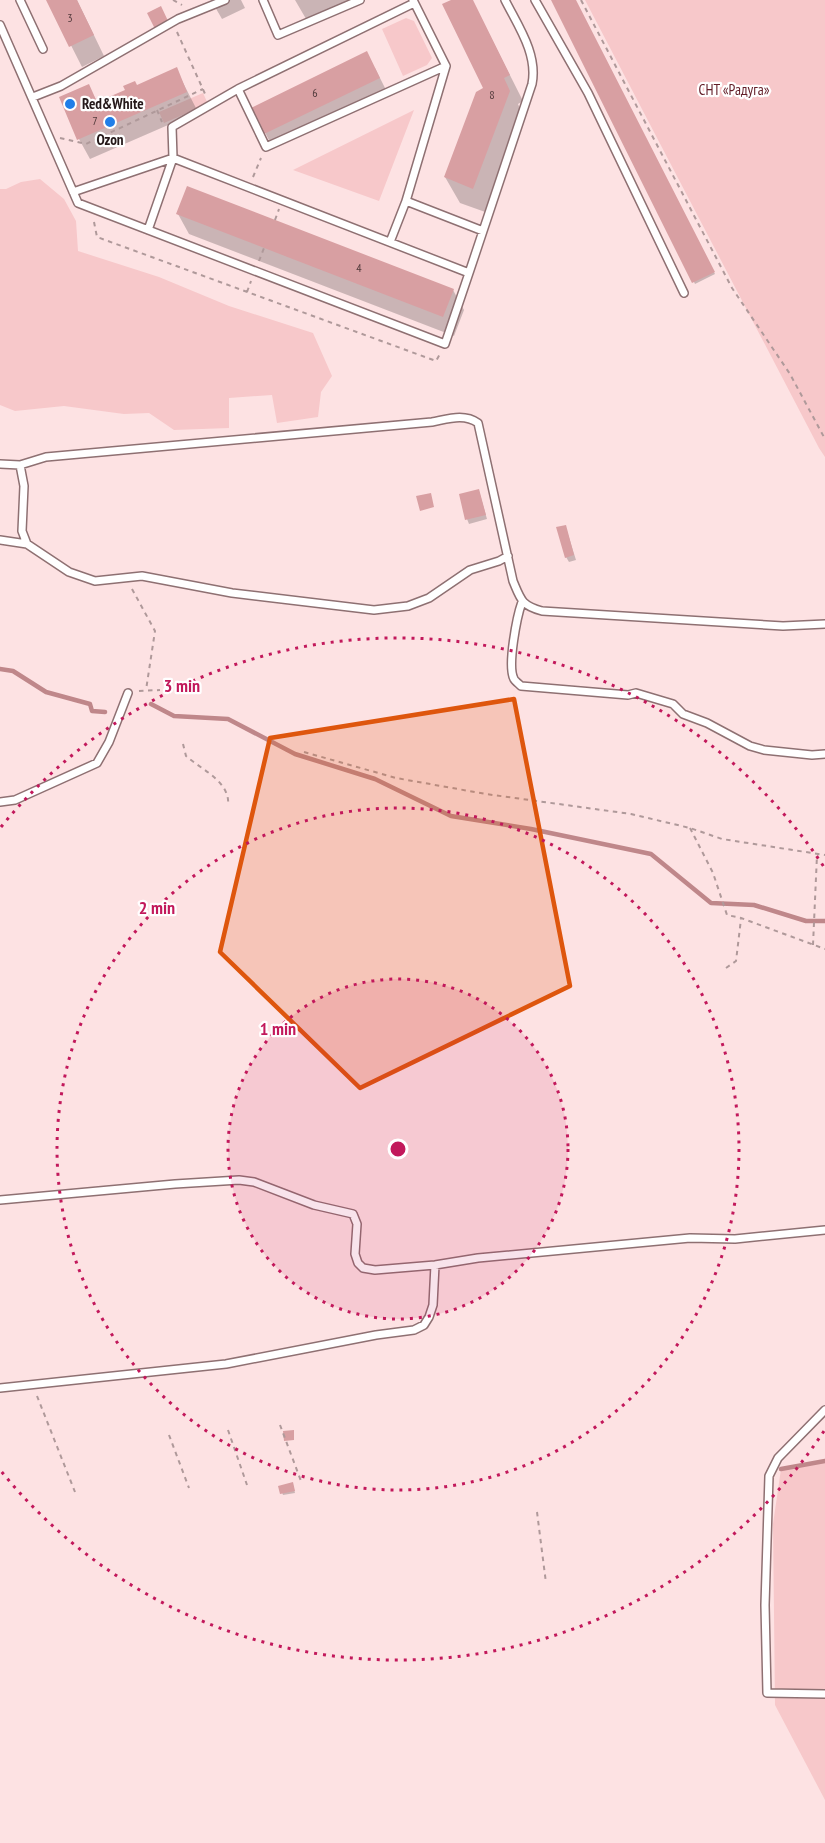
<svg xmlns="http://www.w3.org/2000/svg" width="825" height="1843" font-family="'PT Sans Narrow',sans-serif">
	<rect width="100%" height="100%" fill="#fde2e3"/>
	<path fill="#f7c8ca" d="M 585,0 L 825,0 L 825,457 L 819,448 Z
		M 406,18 L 414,21 L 432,58 L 427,65 L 403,76 L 382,29 Z
		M 203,93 L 208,104 L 164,123 L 159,112 Z
		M 414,110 L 379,201 L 293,170 Z
		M 40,179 L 64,199 L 76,221 L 78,251 L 159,277 L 229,306 L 313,333 L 332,376 L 321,392 L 318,417 L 277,423 L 272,395 L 229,398 L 229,428 L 174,430 L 149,413 L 124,414 L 64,406 L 15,411 L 0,405 L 0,189 L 6,189 L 21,182 Z
		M 825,1461 L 825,1800 L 775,1705 L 773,1524 L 781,1469 Z"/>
	<path fill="#0003" d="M 48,0 L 77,0 L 104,56 L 82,67 Z
		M 211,0 L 241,0 L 245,8 L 222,19 Z
		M 295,0 L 359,0 L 309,24 Z
		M 455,0 L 472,0 L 523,101 L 518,104 L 524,118 L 488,213 L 460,203 L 445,177 L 485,89 Z
		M 553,0 L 575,0 L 715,274 L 695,284 Z
		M 375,68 L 387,92 L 273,148 L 253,109 Z
		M 176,69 L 198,112 L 90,159 L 79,139 L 88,86 L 98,103 Z
		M 178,214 L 453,290 L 464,310 L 454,336 L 189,234 Z
		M 479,491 L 487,519 L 469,524 L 467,519 Z
		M 567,531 L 576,560 L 569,562 L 566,557 Z
		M 293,1485 L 295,1493 L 283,1495 L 280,1487 Z"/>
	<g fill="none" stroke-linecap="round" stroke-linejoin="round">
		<path stroke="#bf878a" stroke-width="4.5" d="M 0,669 L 13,671 L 46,692 L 90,704 L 92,711 L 105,712
			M 151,704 L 174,716 L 228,719 L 295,754 L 375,779 L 451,816 L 531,829 L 651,854 L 711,903 L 754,905 L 806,921 L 825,921
			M 781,1469 L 825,1461"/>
	</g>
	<path fill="#d89fa2" d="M 46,0 L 77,0 L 94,35 L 69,47 Z
		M 451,0 L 473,0 L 510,75 L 504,78 L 510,91 L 473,189 L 444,177 L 476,92 L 483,88 L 442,4 Z
		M 551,0 L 576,0 L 715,272 L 692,283 Z
		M 161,6 L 169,23 L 155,29 L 147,13 Z
		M 367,51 L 380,78 L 264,134 L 251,108 Z
		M 177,67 L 187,92 L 77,140 L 59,97 L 89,84 L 97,102 L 125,90 L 123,86 L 135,81 L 137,85 Z
		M 187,186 L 454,289 L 443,317 L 176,214 Z
		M 479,489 L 486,515 L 465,520 L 459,494 Z
		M 431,493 L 434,507 L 420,511 L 416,496 Z
		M 566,525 L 574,555 L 565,558 L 556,527 Z
		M 294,1430 L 294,1440 L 284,1441 L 283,1431 Z
		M 293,1482 L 295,1491 L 280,1494 L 278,1486 Z"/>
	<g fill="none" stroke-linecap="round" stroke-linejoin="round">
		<g stroke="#8e7072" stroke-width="10">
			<path id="lane" d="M 20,0 L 43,49
				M 263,0 L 278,35 L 360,0
				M 413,0 L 446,66 L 266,147 L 238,89 L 414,3
				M 535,0 L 588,93 L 684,293
				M 0,25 L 78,203 L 445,344 L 469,273 L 173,158 L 148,230
				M 446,66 L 406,201 L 483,231
				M 33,97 L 61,86 L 178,19 L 225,0
				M 73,192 L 173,158 L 172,127 L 238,89
				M 390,242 L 406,201
				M 469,273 L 532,84 C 538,54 518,26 505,0
				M 0,464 L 20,465 L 46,457 L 432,422 C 448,419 464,413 478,423 L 513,581 C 521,600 521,605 542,611 L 783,626 L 825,624
				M 20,465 L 24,486 L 22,531 L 27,544 L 69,572 L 95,581 L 142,576 L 232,593 L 374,610 L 408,606 L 429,598 L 470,570 L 499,561 L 508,556
				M 0,540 L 27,544
				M 522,602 C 517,616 507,666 514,679 C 515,681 519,684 521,686 L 628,695 L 636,693 L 673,704 L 683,714 L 707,723 L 750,746 L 764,750 L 812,755 L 825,754
				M 0,802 L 15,800 L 97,763 L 109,742 L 128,693
				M 0,1200 L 175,1184 L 239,1180 L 254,1182 L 314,1205 L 353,1214 L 357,1224 L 355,1254 L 358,1263 L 363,1268 L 375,1270 L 435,1265 L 478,1258 L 690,1238 L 735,1239 L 825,1230
				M 0,1388 L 226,1364 L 376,1335 L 414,1330 L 424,1325 L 429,1317 L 433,1305 L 435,1265
				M 825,1410 L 778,1458 L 769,1476 L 765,1605 L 767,1693 L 825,1694"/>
		</g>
		<path stroke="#af999a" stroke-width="2" stroke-dasharray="4.5 4.5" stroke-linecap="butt" d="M 173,0 L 182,5
			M 581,0 L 732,288 L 790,374 L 825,439
			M 177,32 L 206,96
			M 157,110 L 162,122
			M 60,138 L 86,144 L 203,89
			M 253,177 L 261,158
			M 275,220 L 279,209
			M 94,222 L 97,237 L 436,361 L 440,354
			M 259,261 L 264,248
			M 247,292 L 251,281
			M 132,589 L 155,631 L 146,690
			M 139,691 L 160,690
			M 183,744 L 186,756 C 202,770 231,782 228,806
			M 304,752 L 396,778 L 486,794 L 631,814 L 690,828 L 722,839 L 825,855
			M 690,828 L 713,873 L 727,915 L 741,918 L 825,949
			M 813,945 L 817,855
			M 726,968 L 736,961 L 741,919
			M 37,1396 L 75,1492
			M 280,1425 L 301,1481
			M 228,1430 L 247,1485
			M 169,1435 L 189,1488
			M 537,1512 L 546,1583"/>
		<use href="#lane" stroke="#fff" stroke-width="7"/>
	</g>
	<path fill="#de560d" fill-opacity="0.2" stroke="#de560d" stroke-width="4.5" stroke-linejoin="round" d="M 514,699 L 570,986 L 360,1088 L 220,952 L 270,738 Z"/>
	<circle cx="398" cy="1149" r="170" fill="#c2185b" fill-opacity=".12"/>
	<g fill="none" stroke="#c2185b" stroke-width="3" stroke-dasharray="3 6">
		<circle cx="398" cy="1149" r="170"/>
		<circle cx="398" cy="1149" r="341"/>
		<path d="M824 1431A511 511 0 0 1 1 1471M1 827A511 511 0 0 1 824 867"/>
	</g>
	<g fill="#217ee8" stroke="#fff" stroke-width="2">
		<circle cx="70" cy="104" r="6"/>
		<circle cx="110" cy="122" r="6"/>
	</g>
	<g text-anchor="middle" stroke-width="4.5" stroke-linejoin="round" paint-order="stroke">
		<g font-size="12" fill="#513a3b">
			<text x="70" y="22">3</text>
			<text x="315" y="97">6</text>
			<text x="492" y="99">8</text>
			<text x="95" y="125">7</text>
			<text x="359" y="272">4</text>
		</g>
		<g font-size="15" fill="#621d27" stroke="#fff">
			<text x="734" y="95">СНТ «Радуга»</text>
		</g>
		<g font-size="15" font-weight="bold" fill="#241819" stroke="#fff" text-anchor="start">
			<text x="82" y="109">Red&amp;White</text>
			<text x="110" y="145" text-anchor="middle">Ozon</text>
		</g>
	</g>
	<circle cx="398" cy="1149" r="9" fill="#c2185b" stroke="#fff" stroke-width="3"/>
	<g font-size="18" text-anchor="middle" font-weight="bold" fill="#c2185b" stroke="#fff" stroke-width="4.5" stroke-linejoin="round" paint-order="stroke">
		<text x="182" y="692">3 min</text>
		<text x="157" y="914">2 min</text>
		<text x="278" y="1035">1 min</text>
	</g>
</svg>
